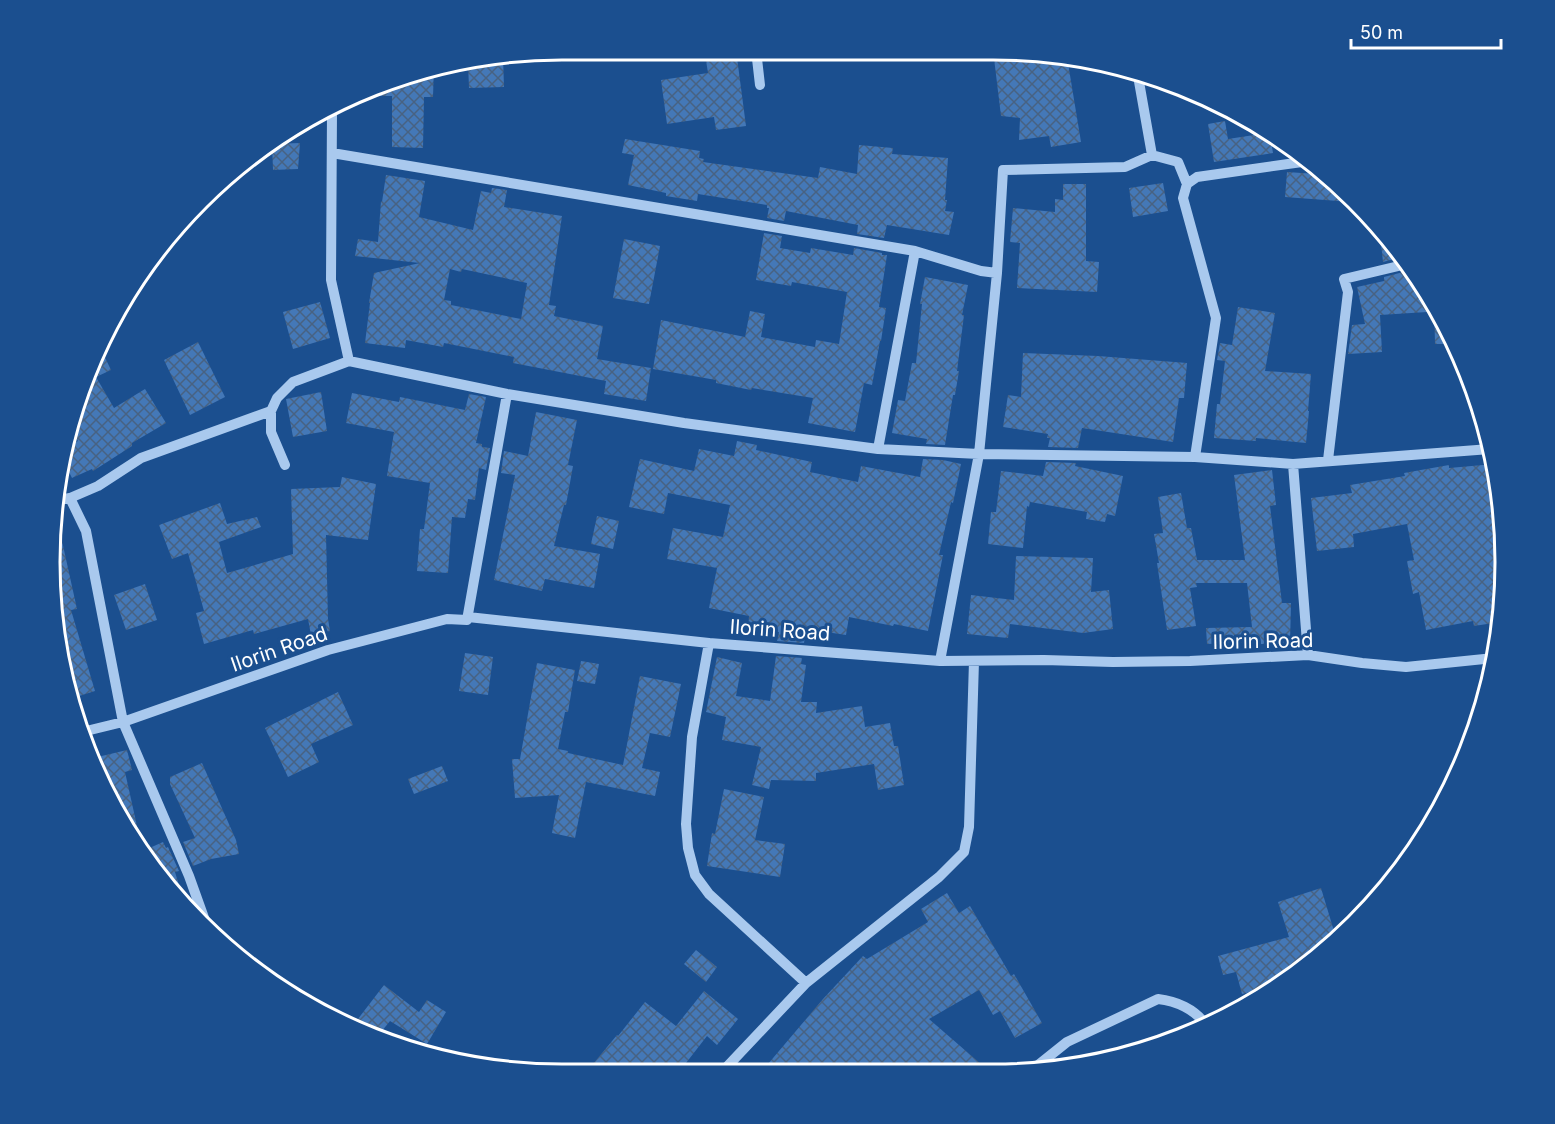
<svg xmlns="http://www.w3.org/2000/svg" width="1555" height="1124" font-family="Inter,sans-serif">
	<defs>
		<pattern id="building-cross-hatch" width="8" height="8" patternUnits="userSpaceOnUse" patternTransform="scale(1.5)"><rect width="8" height="8" fill="#4478b7"/><path d="M0 0l8 8M0 8l8-8" fill="none" stroke="#486282"/></pattern>
	</defs>
	<rect width="100%" height="100%" fill="#1b4f8f"/>
	<path fill="url(#building-cross-hatch)" fill-rule="evenodd" d="M 736,50 L 746,126 L 716,130 L 714,117 L 667,124 L 661,80 L 708,73 L 705,54 Z
		M 993,50 L 1067,57 L 1081,142 L 1051,147 L 1049,136 L 1019,140 L 1020,118 L 1001,116 Z
		M 503,57 L 504,87 L 469,88 L 468,62 Z
		M 434,66 L 433,97 L 424,97 L 423,148 L 392,147 L 392,96 L 366,96 L 429,67 Z
		M 1225,121 L 1228,139 L 1267,133 L 1270,135 L 1273,153 L 1214,162 L 1208,124 Z
		M 625,139 L 700,151 L 699,158 L 704,159 L 703,162 L 818,178 L 820,167 L 857,174 L 859,145 L 893,148 L 892,154 L 948,158 L 945,200 L 947,200 L 945,211 L 954,212 L 949,235 L 887,225 L 884,238 L 857,234 L 858,225 L 786,211 L 784,221 L 767,218 L 769,208 L 767,208 L 767,205 L 698,194 L 697,201 L 666,196 L 666,193 L 628,185 L 634,155 L 622,153 Z
		M 300,143 L 298,169 L 273,170 L 272,144 Z
		M 1287,172 L 1317,174 L 1351,202 L 1285,197 Z
		M 386,175 L 425,181 L 419,217 L 473,230 L 481,191 L 491,193 L 492,188 L 507,190 L 504,207 L 562,216 L 549,305 L 556,306 L 554,316 L 603,326 L 597,359 L 651,368 L 646,401 L 604,394 L 606,381 L 513,363 L 514,357 L 444,343 L 443,347 L 406,340 L 405,348 L 365,343 L 370,303 L 369,303 L 374,273 L 420,263 L 355,256 L 358,239 L 378,242 L 381,201 L 382,202 ZM 450,269 L 461,272 L 462,269 L 527,283 L 521,319 L 451,305 L 451,301 L 444,300 Z
		M 1163,183 L 1168,211 L 1133,217 L 1129,188 Z
		M 1063,184 L 1086,184 L 1086,261 L 1099,262 L 1097,292 L 1017,288 L 1020,243 L 1010,242 L 1013,208 L 1055,212 L 1055,199 L 1063,200 Z
		M 1379,225 L 1402,257 L 1383,262 Z
		M 764,233 L 782,236 L 780,248 L 810,253 L 811,248 L 853,255 L 854,248 L 882,253 L 882,255 L 887,255 L 879,307 L 886,308 L 881,341 L 880,341 L 872,385 L 864,383 L 855,432 L 808,423 L 813,398 L 752,388 L 751,390 L 716,383 L 716,380 L 653,369 L 661,320 L 745,337 L 750,311 L 765,314 L 761,337 L 815,347 L 816,340 L 839,344 L 847,292 L 792,282 L 791,286 L 756,280 Z
		M 624,239 L 660,246 L 649,304 L 613,298 Z
		M 1411,270 L 1426,290 L 1427,312 L 1380,315 L 1382,352 L 1348,354 L 1352,325 L 1365,324 L 1357,287 L 1384,281 L 1384,277 Z
		M 925,277 L 968,285 L 962,315 L 964,315 L 957,371 L 959,371 L 955,395 L 953,395 L 945,445 L 926,444 L 927,439 L 892,433 L 898,400 L 905,401 L 912,363 L 916,363 L 922,304 L 920,304 Z
		M 320,302 L 330,338 L 293,349 L 283,312 Z
		M 1434,302 L 1437,306 L 1454,344 L 1435,344 Z
		M 1238,307 L 1275,313 L 1265,371 L 1311,374 L 1308,411 L 1309,411 L 1306,443 L 1256,438 L 1256,441 L 1214,438 L 1217,404 L 1220,404 L 1225,361 L 1217,360 L 1220,343 L 1232,345 Z
		M 198,342 L 225,397 L 190,415 L 164,360 Z
		M 99,345 L 111,370 L 96,377 L 114,408 L 145,389 L 166,423 L 132,443 L 132,446 L 93,471 L 92,469 L 72,478 L 61,456 L 64,449 L 78,441 L 71,429 Z
		M 1023,353 L 1098,356 L 1187,363 L 1184,398 L 1179,398 L 1173,442 L 1082,428 L 1078,448 L 1048,447 L 1050,438 L 1047,438 L 1048,434 L 1003,427 L 1008,395 L 1021,397 Z
		M 321,392 L 327,431 L 293,437 L 286,399 Z
		M 352,393 L 399,402 L 400,397 L 465,410 L 469,394 L 486,397 L 476,443 L 482,444 L 482,447 L 490,448 L 486,470 L 479,468 L 475,500 L 468,499 L 465,518 L 452,517 L 448,573 L 417,571 L 420,529 L 424,529 L 430,483 L 387,476 L 394,432 L 346,423 Z
		M 536,412 L 577,420 L 568,465 L 573,466 L 566,505 L 564,505 L 554,546 L 600,554 L 594,588 L 545,579 L 542,591 L 494,580 L 515,475 L 501,473 L 504,451 L 528,456 Z
		M 737,441 L 757,445 L 756,450 L 812,462 L 810,472 L 858,482 L 861,466 L 920,477 L 923,459 L 943,460 L 961,464 L 953,503 L 951,502 L 939,555 L 943,555 L 928,631 L 894,624 L 893,626 L 849,617 L 846,635 L 806,629 L 804,643 L 777,641 L 779,632 L 748,628 L 749,616 L 709,608 L 717,568 L 667,559 L 673,528 L 723,537 L 730,505 L 668,493 L 664,514 L 629,507 L 640,459 L 694,471 L 699,449 L 734,456 Z
		M 1046,462 L 1076,463 L 1075,466 L 1123,476 L 1115,516 L 1107,514 L 1105,522 L 1086,519 L 1087,512 L 1030,502 L 1029,507 L 1027,506 L 1023,548 L 988,544 L 991,512 L 996,512 L 1001,471 L 1043,476 Z
		M 1494,464 L 1501,495 L 1504,596 L 1500,622 L 1474,626 L 1473,621 L 1426,630 L 1419,592 L 1413,594 L 1407,561 L 1414,560 L 1407,524 L 1353,534 L 1354,547 L 1317,551 L 1311,498 L 1352,493 L 1350,485 L 1405,476 L 1404,473 L 1449,465 L 1449,468 Z
		M 1272,470 L 1276,505 L 1270,506 L 1282,603 L 1291,603 L 1290,644 L 1257,644 L 1257,642 L 1207,644 L 1206,628 L 1252,627 L 1247,583 L 1196,583 L 1197,587 L 1190,588 L 1196,626 L 1167,630 L 1157,563 L 1159,563 L 1154,534 L 1163,533 L 1158,497 L 1181,493 L 1187,528 L 1191,528 L 1197,560 L 1245,560 L 1234,475 Z
		M 342,477 L 376,484 L 368,540 L 326,535 L 328,619 L 330,631 L 311,635 L 308,619 L 254,634 L 253,630 L 204,644 L 196,613 L 204,611 L 188,553 L 172,559 L 159,525 L 220,503 L 227,524 L 257,517 L 261,527 L 219,542 L 227,573 L 293,554 L 291,489 L 340,487 Z
		M 597,516 L 619,521 L 613,549 L 591,544 Z
		M 57,541 L 62,541 L 77,609 L 71,610 L 95,691 L 73,698 L 54,629 Z
		M 1016,556 L 1093,558 L 1091,592 L 1109,590 L 1113,629 L 1083,633 L 1010,624 L 1008,638 L 967,634 L 971,595 L 1014,600 Z
		M 145,584 L 157,620 L 126,630 L 114,595 Z
		M 465,653 L 493,657 L 488,695 L 459,691 Z
		M 776,656 L 802,658 L 801,664 L 806,665 L 801,702 L 817,702 L 816,713 L 862,706 L 865,727 L 890,723 L 894,746 L 898,746 L 904,785 L 878,790 L 874,764 L 816,773 L 816,781 L 771,780 L 769,789 L 752,785 L 761,747 L 722,740 L 726,717 L 706,712 L 717,657 L 742,663 L 736,696 L 770,701 Z
		M 581,661 L 599,664 L 595,684 L 577,681 Z
		M 537,663 L 575,670 L 568,712 L 565,712 L 558,749 L 568,751 L 568,753 L 623,765 L 640,676 L 681,684 L 670,737 L 650,733 L 642,768 L 660,772 L 655,796 L 586,782 L 575,838 L 552,833 L 559,795 L 515,798 L 512,759 L 520,759 Z
		M 338,692 L 353,725 L 311,744 L 319,762 L 288,777 L 265,728 Z
		M 127,750 L 132,770 L 125,772 L 139,835 L 137,836 L 89,759 Z
		M 202,763 L 236,840 L 239,854 L 211,859 L 193,866 L 183,842 L 195,838 L 170,784 L 170,777 Z
		M 442,766 L 448,781 L 414,794 L 408,779 Z
		M 724,789 L 764,797 L 755,840 L 785,844 L 780,877 L 707,866 L 712,833 L 715,834 Z
		M 163,842 L 166,848 L 168,847 L 179,871 L 175,872 L 184,902 L 181,904 L 176,900 L 145,850 Z
		M 1321,888 L 1337,941 L 1331,948 L 1266,988 L 1242,994 L 1236,972 L 1223,975 L 1218,956 L 1289,937 L 1278,902 Z
		M 947,893 L 959,913 L 970,906 L 1011,976 L 1014,974 L 1042,1023 L 1015,1038 L 1000,1011 L 993,1015 L 979,990 L 929,1019 L 989,1071 L 764,1072 L 769,1065 L 768,1064 L 823,999 L 863,956 L 867,959 L 928,922 L 921,909 Z
		M 696,950 L 717,967 L 706,982 L 684,964 Z
		M 384,985 L 419,1012 L 427,1000 L 446,1012 L 427,1044 L 390,1021 L 377,1037 L 351,1028 Z
		M 704,991 L 738,1019 L 717,1045 L 707,1036 L 679,1072 L 605,1073 L 593,1064 L 617,1035 L 618,1036 L 645,1002 L 676,1026 Z"/>
	<g fill="none" stroke-linecap="round" stroke-linejoin="round">
		<path stroke="#a9c9ee" stroke-width="10" d="M 756,50 L 760,85
			M 982,50 L 983,55
			M 1138,76 L 1152,155 L 1178,162 L 1187,184
			M 332,111 L 331,280 L 349,361
			M 332,153 L 915,251 L 981,271 L 997,273
			M 878,449 L 915,251
			M 1195,457 L 1216,318 L 1183,198 L 1187,184 L 1197,177 L 1302,162
			M 1328,460 L 1348,292 L 1344,279 L 1407,264
			M 1293,464 L 1308,655
			M 285,465 L 271,432 L 271,411 L 277,398 L 293,382 L 349,361 L 507,394 L 684,423 L 878,449 L 979,454 L 1195,457 L 1293,464 L 1490,449
			M 70,498 L 86,531 L 123,722 L 189,876 L 208,929
			M 58,500 L 70,498 L 98,486 L 141,458 L 271,411
			M 467,620 L 507,394
			M 709,643 L 692,737 L 686,824 L 688,848 L 695,875 L 709,894 L 806,983
			M 940,661 L 979,454 L 997,273 L 1003,170 L 1125,167 L 1152,155
			M 82,732 L 123,722 L 328,650 L 447,619 L 467,620 L 468,617 L 709,643 L 940,661 L 1044,660 L 1113,662 L 1190,661 L 1308,655 L 1362,663 L 1406,667 L 1494,658
			M 1032,1070 L 1067,1042 L 1158,999 C 1176,1001 1195,1009 1206,1025
			M 722,1072 L 806,983 L 939,877 L 964,852 L 969,827 L 974,661"/>
	</g>
	<g text-anchor="middle" stroke-width="6" stroke-linejoin="round" paint-order="stroke">
		<g font-size="20" fill="#fff" stroke="#1b4f8f">
			<text transform="translate(780 630) rotate(4)" y="7">Ilorin Road</text>
			<text transform="translate(1263 641) rotate(-1)" y="7">Ilorin Road</text>
			<text transform="translate(279 649) rotate(-19)" y="7">Ilorin Road</text>
		</g>
	</g>
	<path d="M0 0H1555V1124H0ZM562 60H993A502 502 0 0 1 1495 562V562A502 502 0 0 1 993 1064H562A502 502 0 0 1 60 562V562A502 502 0 0 1 562 60Z" fill="#1b4f8f" fill-rule="evenodd"/>
	<path fill="none" stroke="#fff" stroke-width="3" d="M562 60H993A502 502 0 0 1 1495 562V562A502 502 0 0 1 993 1064H562A502 502 0 0 1 60 562V562A502 502 0 0 1 562 60Z"/>
	<path d="M1351 39v9h150v-9" fill="none" stroke="#ffffff" stroke-width="3"/>
	<text x="1360" y="39" font-size="18" fill="#ffffff" stroke="#1b4f8f" stroke-width="4.5" paint-order="stroke">50 m</text>
</svg>
